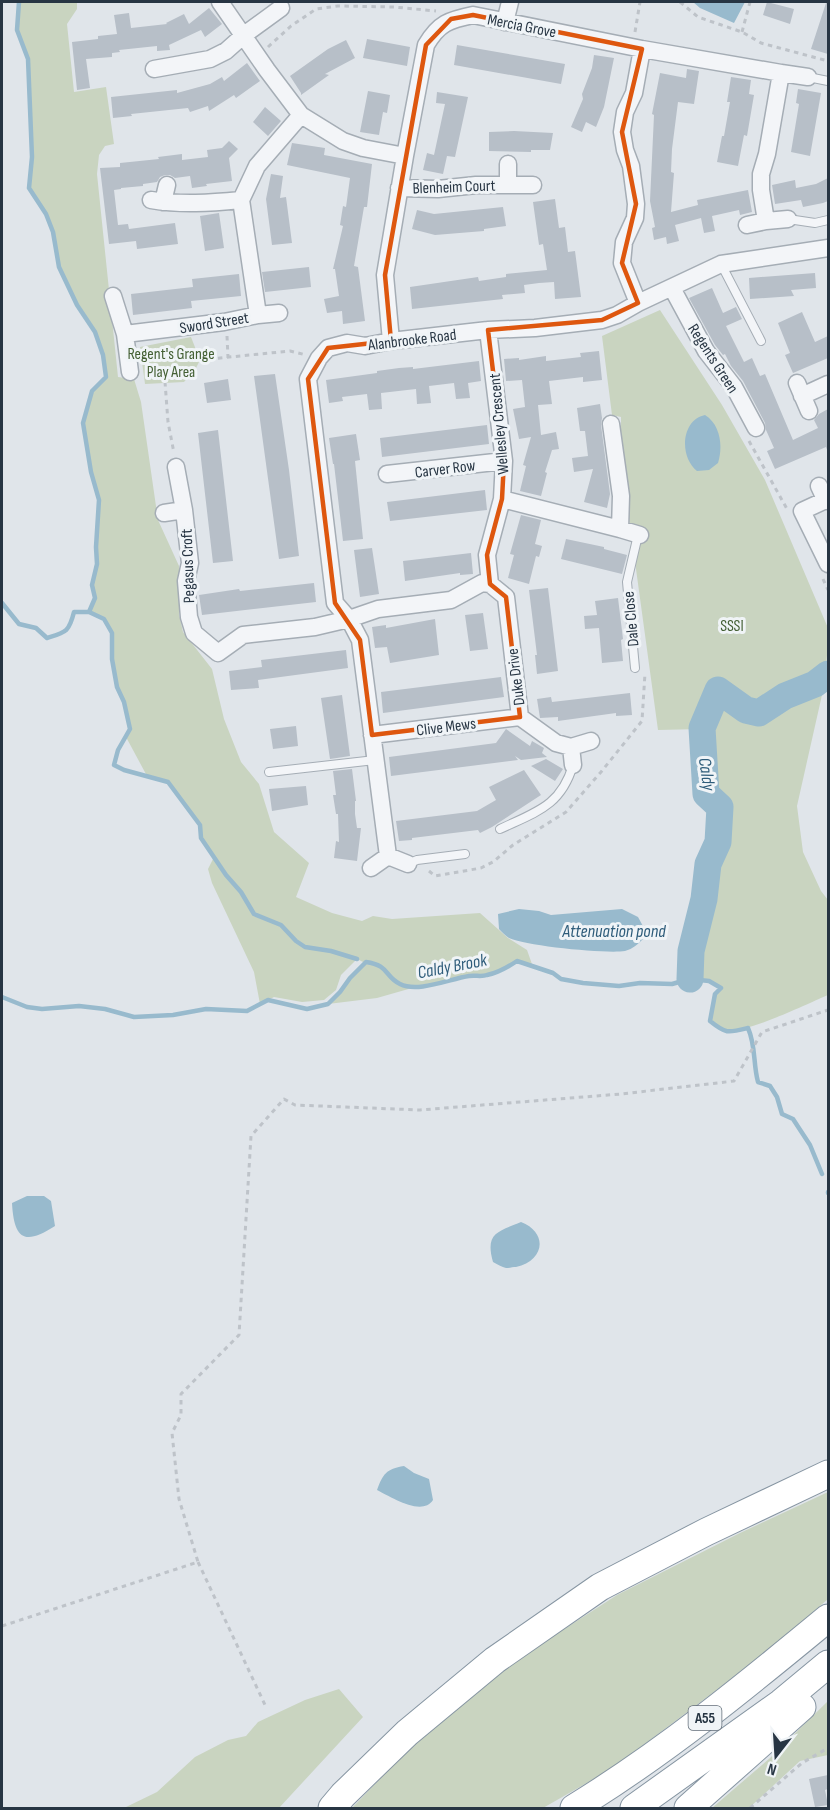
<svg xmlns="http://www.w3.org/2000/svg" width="830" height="1810" font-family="'Sofia Sans Condensed',sans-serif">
	<rect width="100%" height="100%" fill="#e0e5ea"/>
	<path fill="#c9d4c0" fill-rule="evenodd" d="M 19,2 L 77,2 L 77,9 L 67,24 L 74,92 L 106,87 L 114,144 L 105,146 L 99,155 L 97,174 L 118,377 L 134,379 L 141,402 L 158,520 L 179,566 L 179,614 L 183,632 L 212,669 L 224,719 L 241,762 L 259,784 L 274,832 L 309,863 L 296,897 L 332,913 L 362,921 L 373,916 L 392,919 L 480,913 L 508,938 L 527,950 L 533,967 L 517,961 L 507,968 L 487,976 L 470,976 L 412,988 L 377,998 L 328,1004 C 341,991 352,976 365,963 L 357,959 L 341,975 L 336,990 L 324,1000 L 302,1002 L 274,997 L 260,1004 L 254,972 L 212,883 L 208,869 L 214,857 L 201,838 L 200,824 L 168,782 L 147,776 L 126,737 L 130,729 L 124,702 L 117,687 L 112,659 L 112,633 L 104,619 L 89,612 L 95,598 L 92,585 L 97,564 L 96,547 L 99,500 L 91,472 L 83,423 L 92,391 L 106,376 L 103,355 L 95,332 L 77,305 L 59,267 L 53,232 L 46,214 L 29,188 L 32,156 L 30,108 L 28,59 L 17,30 Z
		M 660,310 L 722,405 L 765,480 L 828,628 L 828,645 L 824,686 L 797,806 L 803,852 L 821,891 L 828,900 L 828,995 C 809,1003 738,1038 721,1030 C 717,1028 713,1023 710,1021 L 715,994 L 721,988 L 709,981 L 690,979 L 691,951 L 704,899 L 708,864 L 718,842 L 720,807 L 706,794 L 702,729 L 658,730 L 617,430 L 621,425 L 621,417 L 612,415 L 602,336 ZM 815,679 L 823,687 L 757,713 Z
		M 191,337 L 200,360 L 196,368 L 184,382 L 145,384 L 140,347 Z
		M 828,1492 L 828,1599 L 767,1652 L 613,1768 L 543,1808 L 352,1808 L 399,1759 L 462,1702 L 515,1661 L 617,1595 L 740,1533 Z
		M 339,1689 L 363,1717 L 279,1808 L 124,1808 L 157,1792 L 195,1757 L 228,1740 L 246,1736 L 258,1722 L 305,1700 Z
		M 828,1701 L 828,1755 L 800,1761 L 749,1808 L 712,1808 L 770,1758 Z"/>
	<path fill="#98bacd" d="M 693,2 L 745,2 L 734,23 L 700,8 Z
		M 705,415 C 721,425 723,447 718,463 L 709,470 L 697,471 C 679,457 681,420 705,415 Z
		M 519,909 L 539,911 L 551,915 L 622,909 L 638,917 L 644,928 L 644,938 C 638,944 633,949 625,951 C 607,954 526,946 509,938 C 506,936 502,932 499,929 L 498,914 Z
		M 27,1196 L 44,1196 L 51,1201 L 55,1226 C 24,1246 14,1239 12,1203 Z
		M 521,1222 C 549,1233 544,1261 516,1267 C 513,1267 509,1268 506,1268 C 502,1267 497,1264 493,1262 C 485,1233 497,1232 521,1222 Z
		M 404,1466 L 414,1473 L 429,1479 L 433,1500 C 422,1517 391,1497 377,1490 C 383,1474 386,1469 404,1466 Z"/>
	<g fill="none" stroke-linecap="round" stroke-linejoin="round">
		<path stroke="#98bacd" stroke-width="4.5" d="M 19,2 L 17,30 L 28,59 L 32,157 L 29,188 L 46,214 L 53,232 L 59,267 L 77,305 L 95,332 L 103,355 L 106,377 L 92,391 L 83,423 L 91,472 L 99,500 L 96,547 L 97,564 L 92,585 L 95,598 L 89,612
			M 2,603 L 19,624 L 36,628 L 47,638 C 66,632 69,632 74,612 L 89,612 L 104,619 L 112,633 L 112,659 L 117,687 L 124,702 L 130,729 L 118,750 L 114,765 L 124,770 L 168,782 L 200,825 L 201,838 L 226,875 L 241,892 L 254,914 L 281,925 L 296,941 L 305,947 L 331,951 L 357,959
			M 2,997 L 27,1007 L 42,1009 L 79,1006 L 105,1009 L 134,1017 L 173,1015 L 206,1009 L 247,1011 L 268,1000 L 307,1009 L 328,1004 L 340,992 L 350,978 L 366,962 C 389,965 385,977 400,984 C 418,993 449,979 469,976 C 475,975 482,977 487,975 C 498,973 508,967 517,961 L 553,973 L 561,979 L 583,983 L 619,986 L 640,983 L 672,984 L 690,979 L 709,981 L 721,988 L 715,994 L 710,1021 C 726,1034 728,1033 748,1028 C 756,1046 753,1064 758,1082 L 770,1086 L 777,1097 L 782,1114 L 793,1119 L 810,1145 L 822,1174
			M 828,1192 L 828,1193"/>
		<path stroke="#98bacd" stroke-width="27" d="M 690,979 L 691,951 L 704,899 L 708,864 L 718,842 L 720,807 L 706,794 L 702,728 L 718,690 L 746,710 L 759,713 L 785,696 L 815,684 L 828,674"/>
	</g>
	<path fill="#b7bfc8" d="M 767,2 L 794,9 L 790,24 L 763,15 Z
		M 826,3 L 828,3 L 828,54 L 811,49 Z
		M 209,8 L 222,24 L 205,37 L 201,30 L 169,45 L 170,50 L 157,51 L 157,46 L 119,50 L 120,52 L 112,53 L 112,57 L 86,59 L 90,88 L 77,90 L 72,42 L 98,39 L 98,36 L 117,34 L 114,15 L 129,13 L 131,28 L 167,24 L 166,23 L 184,14 L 189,24 Z
		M 367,39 L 410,47 L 407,66 L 363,58 Z
		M 346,40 L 355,58 L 325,74 L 329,75 L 301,95 L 301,93 L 290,76 L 328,49 Z
		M 457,45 L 565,64 L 561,84 L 454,65 Z
		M 594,55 L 614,58 L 604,107 L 596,127 L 586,122 L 582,132 L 571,127 L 583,99 L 582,94 L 592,68 Z
		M 247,63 L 260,81 L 236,98 L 234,95 L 209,111 L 208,106 L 190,112 L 188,108 L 131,114 L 132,116 L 113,118 L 111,97 L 177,90 L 177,93 L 210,84 L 222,77 L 224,81 Z
		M 687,69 L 699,71 L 694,104 L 678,102 L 672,149 L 671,172 L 674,173 L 671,212 L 698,205 L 697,200 L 748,190 L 752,212 L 740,215 L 739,210 L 712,216 L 715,231 L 704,233 L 701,218 L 675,225 L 679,241 L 667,244 L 666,237 L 654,240 L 652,228 L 655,227 L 650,201 L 654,115 L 652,114 L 660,73 L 686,78 Z
		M 731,77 L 751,80 L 749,94 L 754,95 L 747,136 L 744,135 L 738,166 L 717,162 L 722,136 L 724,136 L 730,102 L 727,102 Z
		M 798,89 L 821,93 L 810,156 L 791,152 L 799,104 L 796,103 Z
		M 368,91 L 390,95 L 387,113 L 383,112 L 379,135 L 360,132 Z
		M 437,92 L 468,97 L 455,157 L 447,156 L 443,174 L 423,170 L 427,153 L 434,155 L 445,104 L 436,103 Z
		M 265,107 L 281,121 L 268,136 L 253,122 Z
		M 514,131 L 553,133 L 550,150 L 531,150 L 531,152 L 489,151 L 489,132 Z
		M 229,141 L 238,149 L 229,158 L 232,181 L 206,184 L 207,186 L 192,188 L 190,176 L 175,178 L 170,175 L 165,175 L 160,177 L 157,182 L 143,184 L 143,186 L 121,188 L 121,189 L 114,190 L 118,225 L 128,224 L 129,229 L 175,223 L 178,244 L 137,249 L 136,241 L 109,244 L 100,168 L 120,167 L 120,163 L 159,159 L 158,157 L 182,154 L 182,160 L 208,157 L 207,150 L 222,148 Z
		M 292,143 L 325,148 L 324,155 L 372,164 L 367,207 L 364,207 L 354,266 L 358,267 L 365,321 L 343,324 L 342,311 L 327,313 L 324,299 L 339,296 L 335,269 L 333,269 L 343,226 L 340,225 L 343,206 L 346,207 L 350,178 L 287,165 Z
		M 271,174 L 283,176 L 280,198 L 286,197 L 292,243 L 272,245 L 266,199 Z
		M 828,178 L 828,201 L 823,203 L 803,207 L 801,200 L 775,204 L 772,185 L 795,180 L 796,188 L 816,184 Z
		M 555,199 L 559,228 L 565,227 L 568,252 L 575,251 L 581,297 L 555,299 L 554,282 L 539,283 L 524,285 L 525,293 L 502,295 L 503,299 L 412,309 L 410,287 L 478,277 L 479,281 L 506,277 L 506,274 L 547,270 L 543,244 L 539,245 L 533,202 Z
		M 503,207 L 506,226 L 484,229 L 484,231 L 435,235 L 412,229 L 417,210 L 434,214 Z
		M 219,213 L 224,248 L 205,251 L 200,216 Z
		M 309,267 L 311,287 L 265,292 L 262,272 Z
		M 815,273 L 816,288 L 791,290 L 794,296 L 750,299 L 749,278 Z
		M 239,274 L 241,296 L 191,301 L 192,308 L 133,315 L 131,294 L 193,287 L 192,279 Z
		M 712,288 L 723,313 L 736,307 L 742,319 L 726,326 L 744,362 L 752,358 L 760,376 L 765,374 L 793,440 L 818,428 L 814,420 L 819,414 L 828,409 L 828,452 L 826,447 L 775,469 L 767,451 L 774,448 L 766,430 L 765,423 L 743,381 L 731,366 L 725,354 L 723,355 L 715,345 L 689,298 Z
		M 802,312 L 815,342 L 828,336 L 828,358 L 793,373 L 785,355 L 790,353 L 778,323 Z
		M 599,351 L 602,380 L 583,382 L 583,377 L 549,381 L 552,404 L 538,405 L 541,435 L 556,432 L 559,449 L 552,450 L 545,472 L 547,473 L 541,496 L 520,491 L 526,466 L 523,465 L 531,437 L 519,439 L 513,409 L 525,407 L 522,380 L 506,381 L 504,359 L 519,358 L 519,360 L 546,356 L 546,361 L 581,357 L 580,353 Z
		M 479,361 L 481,381 L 468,383 L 470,398 L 456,399 L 454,383 L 429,386 L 431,403 L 417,404 L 416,389 L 381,393 L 382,409 L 369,410 L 367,394 L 342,397 L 343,401 L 329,403 L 326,380 L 377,373 L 377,371 L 399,368 L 413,367 L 413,369 Z
		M 275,374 L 289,470 L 299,556 L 279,559 L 254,376 Z
		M 228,379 L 231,400 L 207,403 L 204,383 Z
		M 600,404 L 602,418 L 601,425 L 610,494 L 607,508 L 584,502 L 593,469 L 574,472 L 572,458 L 588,456 L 585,431 L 580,431 L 577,408 Z
		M 487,425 L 489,444 L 382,457 L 380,438 Z
		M 218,430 L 233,561 L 213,563 L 198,433 Z
		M 356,434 L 360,460 L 355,461 L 363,539 L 343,541 L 334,464 L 333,464 L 329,438 Z
		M 485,490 L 487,510 L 390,521 L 387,502 Z
		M 521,515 L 541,520 L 535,544 L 542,546 L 539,557 L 536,556 L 529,584 L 508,578 L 514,555 L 510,554 Z
		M 566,539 L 604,547 L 604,549 L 627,555 L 622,574 L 561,559 Z
		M 372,548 L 379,594 L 360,597 L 354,550 Z
		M 471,553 L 473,574 L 460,575 L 460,573 L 405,581 L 403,561 Z
		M 314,583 L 316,602 L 202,615 L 199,595 L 239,589 L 240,591 Z
		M 548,588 L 558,671 L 537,674 L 535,655 L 537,655 L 529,590 Z
		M 618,598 L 623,639 L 621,640 L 623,661 L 602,663 L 599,628 L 585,629 L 584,616 L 597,615 L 595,601 Z
		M 483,613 L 488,649 L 470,651 L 465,615 Z
		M 435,619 L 439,655 L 390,663 L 387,647 L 375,648 L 372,627 L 386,625 L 386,628 Z
		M 346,650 L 348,668 L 258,680 L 259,688 L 231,690 L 229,671 L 262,667 L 261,660 Z
		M 501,677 L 504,697 L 383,713 L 381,692 Z
		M 630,693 L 632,715 L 616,716 L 616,713 L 558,721 L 558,717 L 540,718 L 537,699 L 551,697 L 552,702 Z
		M 342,695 L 350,756 L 330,759 L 321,698 Z
		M 296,726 L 298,746 L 273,749 L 270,729 Z
		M 506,729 L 530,746 L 532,741 L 544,748 L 542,753 L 547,757 L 521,760 L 515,756 L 518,760 L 391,776 L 389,757 L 496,743 Z
		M 546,759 L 563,769 L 555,781 L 531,766 Z
		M 352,769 L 356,801 L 355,801 L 355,814 L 357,828 L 361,828 L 357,861 L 334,858 L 336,841 L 339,842 L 338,814 L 336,814 L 333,795 L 336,795 L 333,771 Z
		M 524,770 L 541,795 L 492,827 L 480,833 L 478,830 L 412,838 L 412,840 L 399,841 L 396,821 L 477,811 L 496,800 L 489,787 Z
		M 306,786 L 308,805 L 272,811 L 269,789 Z
		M 828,1775 L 828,1789 L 825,1790 L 828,1805 L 815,1807 L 809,1779 Z"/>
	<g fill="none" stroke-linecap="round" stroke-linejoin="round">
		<g stroke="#a5adb5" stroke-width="10">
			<path id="service" d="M 808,77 L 828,81
				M 788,219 L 815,223 L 828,220
				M 721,264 L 761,341
				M 635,668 L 627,582 L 638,535
				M 269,772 L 375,760
				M 500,829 C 536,812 561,806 573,765
				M 408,864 L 417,860 L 465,854"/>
		</g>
		<g stroke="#a5adb5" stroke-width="19">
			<path id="minor" d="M 220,2 L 267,70 L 301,115 L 343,141 L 363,148 L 405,156
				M 505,22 L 510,2
				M 154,69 L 210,59 L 226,51 L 244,35 L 281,8
				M 781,73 L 808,77
				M 508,164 L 508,184
				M 399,188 L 438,189 L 476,185 L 533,185
				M 151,200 C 181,205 210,203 241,200
				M 163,202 L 167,185
				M 747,225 L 766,221
				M 672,288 L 706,351 L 734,387 L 756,428
				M 113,296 L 125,334
				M 638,303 L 622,263 L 624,242 L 635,218 L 636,204 L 631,166 L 625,150 L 622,132 L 625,112 L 634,93 L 642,49
				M 258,315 L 279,313
				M 391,341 L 385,275 L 405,156 L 426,45 C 439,23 449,20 473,15 L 642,49 L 781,73 L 767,154 L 761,174 L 761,190 L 766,221 L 788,219
				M 130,372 L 125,334 L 224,322 L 258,315 L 241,200 L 257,166 L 301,115
				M 797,383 L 809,411
				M 802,396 L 828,384
				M 176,467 L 184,510 L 190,563 L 186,581 L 189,617 L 194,633 L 218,653 L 243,635 L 315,627 L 349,619 L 378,609 L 451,600 L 482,583 L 490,584 L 487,555 L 502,499 L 504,461 L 488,330
				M 387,474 L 504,461
				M 819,486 L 826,501
				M 502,499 L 620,529 L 621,496 L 611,424
				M 828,499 L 802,511 L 828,564
				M 164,513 L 184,510
				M 620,529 L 640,535
				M 490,584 L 506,597 L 520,717 L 556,743 L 571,747 L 573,765
				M 372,735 L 520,717
				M 571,747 L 591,741
				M 408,864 L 388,856 L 360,640 L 349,619 L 335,603 L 308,379 L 319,358 L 328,348 L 347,343 L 365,346 L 391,341 L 488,330 L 535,328 L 602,320 L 617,315 L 638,303 L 721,264 L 828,248
				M 371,868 L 388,856"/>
		</g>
		<g stroke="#8695a2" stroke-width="29">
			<path id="trunk" d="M 332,1808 L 343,1795 L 407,1733 L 495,1660 L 600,1587 L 706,1532 L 828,1474
				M 574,1808 C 664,1753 747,1685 828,1618
				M 634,1808 L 781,1703 L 828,1664
				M 688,1808 L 802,1707"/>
		</g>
		<path stroke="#bec3c9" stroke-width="3" stroke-dasharray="4.5 4.5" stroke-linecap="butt" d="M 680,2 L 698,17 L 742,32 L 761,43 L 828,61
			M 635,32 L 640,2
			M 742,32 L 750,2
			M 268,47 L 291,26 L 316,9 L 338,6 L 394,7 L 436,11
			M 227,336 L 228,358
			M 200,360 L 290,351 L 306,355
			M 165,382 L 168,422 L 174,453
			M 749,441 L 787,509
			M 823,579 L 828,590
			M 429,871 L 435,876 L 481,868 L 493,862 L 513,845 L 566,812 L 601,772 L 642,721 L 645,673
			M 198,1562 L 266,1707
			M 2,1626 L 198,1562 L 179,1499 L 172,1433 L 181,1415 L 181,1394 L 239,1335 L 251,1136 L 284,1099 L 295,1105 L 420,1110 L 621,1094 L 734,1081 L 762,1032 L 828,1010
			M 750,1808 L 802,1763 L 828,1748"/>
		<use href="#service" stroke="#f3f5f8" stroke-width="8"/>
		<use href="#minor" stroke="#f3f5f8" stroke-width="16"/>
		<use href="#trunk" stroke="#fff" stroke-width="27"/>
	</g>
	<path fill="none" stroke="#de570f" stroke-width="4.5" stroke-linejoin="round" d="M 473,15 L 642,49 L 622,132 L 636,204 L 622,263 L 638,303 L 602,320 L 488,330 L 504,461 L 502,499 L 487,555 L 490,584 L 506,597 L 520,717 L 372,735 L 360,640 L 335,603 L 308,379 L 328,348 L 391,341 L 385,275 L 426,45 L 451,19 Z"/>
	<g text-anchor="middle" stroke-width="6" stroke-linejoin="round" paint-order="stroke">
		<rect fill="#f0f4f7" stroke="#636e79" stroke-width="1.5" x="688.5" y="1706" width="33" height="24" rx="4.5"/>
		<g font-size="15" font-weight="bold" fill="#273543">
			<text x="705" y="1723">A55</text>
		</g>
		<g font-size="16" fill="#273543" stroke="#f0f4f7">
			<text transform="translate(522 25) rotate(11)" y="6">Mercia Grove</text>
			<text transform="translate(454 186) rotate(-2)" y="6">Blenheim Court</text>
			<text transform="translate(214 322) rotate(-9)" y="6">Sword Street</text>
			<text transform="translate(412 339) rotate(-7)" y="6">Alanbrooke Road</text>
			<text transform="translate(714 358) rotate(57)" y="6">Regents Green</text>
			<text transform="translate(498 424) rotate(-95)" y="6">Wellesley Crescent</text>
			<text transform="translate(445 468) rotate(-7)" y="6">Carver Row</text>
			<text transform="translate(187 566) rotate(-92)" y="6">Pegasus Croft</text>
			<text transform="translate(630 619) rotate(-95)" y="6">Dale Close</text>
			<text transform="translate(515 677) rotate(-97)" y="6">Duke Drive</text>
			<text transform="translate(446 726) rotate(-7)" y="6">Clive Mews</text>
		</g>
		<g font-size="16" fill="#435f33" stroke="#f0f4f7">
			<text x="171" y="359">Regent's Grange<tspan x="171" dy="18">Play Area</tspan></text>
			<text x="732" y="631">SSSI</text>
		</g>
		<g font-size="18" font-style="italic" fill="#2e5c7a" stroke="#f0f4f7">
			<text transform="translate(707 774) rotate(82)" y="6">Caldy</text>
			<text x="614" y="937">Attenuation pond</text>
			<text transform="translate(452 966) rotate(-11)" y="6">Caldy Brook</text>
		</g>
	</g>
	<rect width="830" height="1810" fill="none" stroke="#273543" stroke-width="6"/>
	<g transform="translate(776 1756) rotate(197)" stroke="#f0f4f7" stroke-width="4.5" paint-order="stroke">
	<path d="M0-4.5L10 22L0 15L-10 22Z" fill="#273543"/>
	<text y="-9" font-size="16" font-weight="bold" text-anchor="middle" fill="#273543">N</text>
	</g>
</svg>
